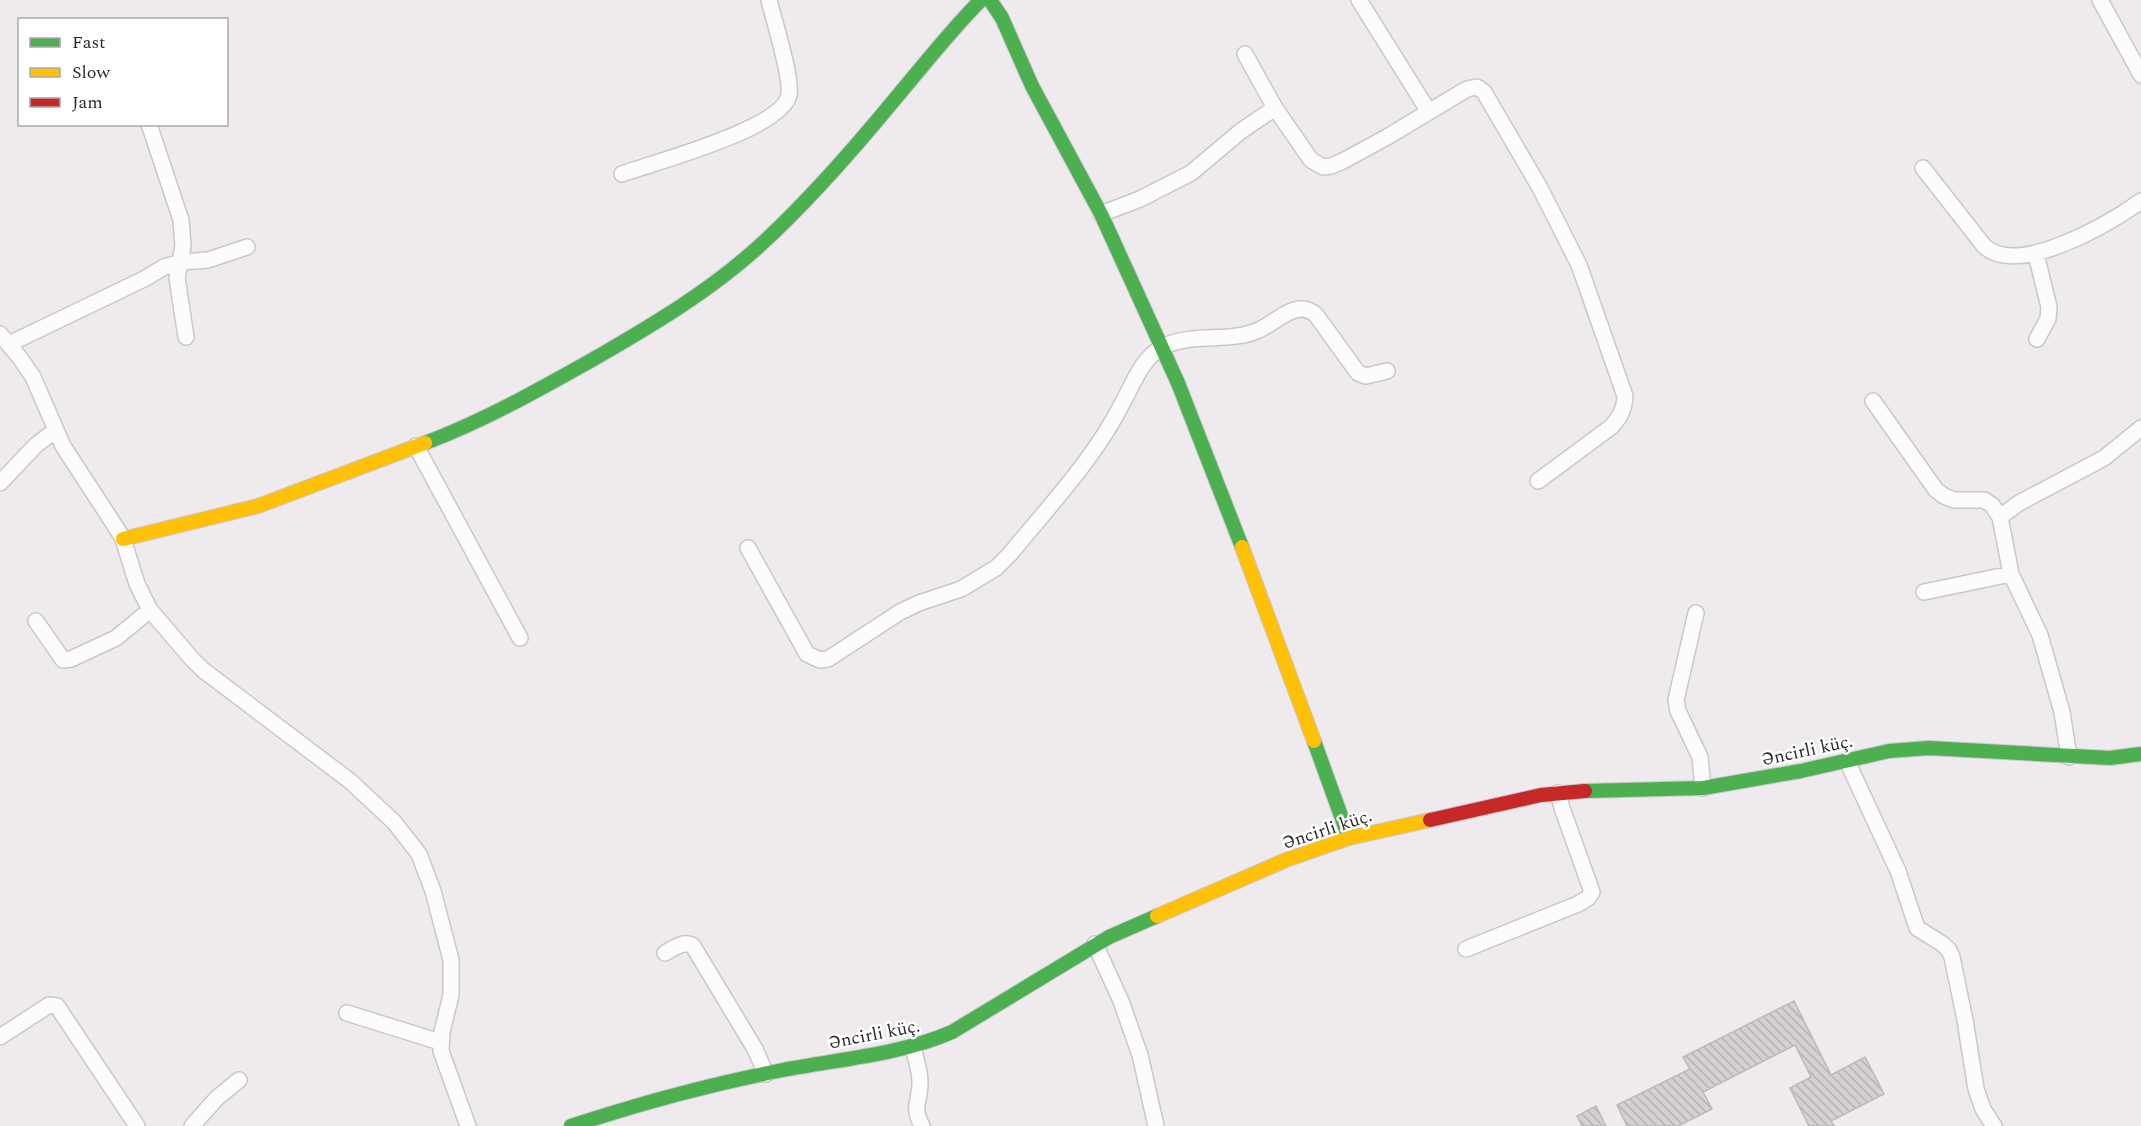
<svg xmlns="http://www.w3.org/2000/svg" width="2141" height="1126" font-family="Spectral,serif">
	<defs>
		<pattern id="building-back-hatch" width="6" height="6" patternUnits="userSpaceOnUse" patternTransform="scale(1.5)"><rect width="6" height="6" fill="#d5d1d2"/><path d="M-1 5l2 2M0 0l6 6M5-1l2 2" fill="none" stroke="#b7b3b4"/></pattern>
	</defs>
	<rect width="100%" height="100%" fill="#eeeaee"/>
	<path fill="url(#building-back-hatch)" stroke="#bcb9ba" stroke-width="1.5" d="M 1794,1001 L 1831,1075 L 1865,1057 L 1884,1094 L 1831,1121 L 1834,1126 L 1809,1126 L 1790,1088 L 1811,1077 L 1795,1045 L 1703,1092 L 1712,1109 L 1678,1126 L 1627,1126 L 1617,1105 L 1690,1069 L 1683,1057 Z
		M 1596,1106 L 1606,1126 L 1582,1126 L 1577,1116 Z"/>
	<g fill="none" stroke-linecap="round" stroke-linejoin="round">
		<g stroke="#cac7ca" stroke-width="18">
			<path id="street" d="M 1359,0 L 1429,112
				M 2100,0 L 2141,75
				M 1245,54 L 1275,108 L 1311,160 L 1323,167 L 1331,166 L 1343,161 L 1387,137 L 1467,89 L 1477,87 L 1484,92 L 1540,188 L 1579,265 L 1625,396 C 1624,411 1620,417 1611,427 L 1538,481
				M 149,124 L 181,220 L 183,246 L 177,278 L 186,337
				M 1923,168 L 1984,246 C 2018,278 2110,223 2141,201
				M 622,174 C 655,162 782,129 789,95 C 792,77 774,21 769,0
				M 1101,214 L 1140,199 L 1191,173 L 1241,131 L 1275,108
				M 2036,254 L 2049,307 L 2048,319 L 2037,339
				M 0,334 L 20,358 L 33,377 L 63,446 L 117,529 L 123,539 L 137,584 L 150,610 L 192,659 L 203,670 L 350,781 L 394,822 L 419,854 L 433,891 L 451,960 L 451,995 L 442,1032 L 441,1051 L 468,1126
				M 9,344 L 144,279 L 164,267 L 181,262 L 208,260 L 247,247
				M 1873,401 L 1936,490 L 1944,496 L 1954,500 L 1984,500 L 1992,505 L 2000,517 L 2011,574 L 2040,635 L 2062,712 L 2069,757
				M 416,446 L 520,638
				M 0,483 L 36,445 L 56,430
				M 2000,517 L 2019,503 L 2104,458 L 2141,428
				M 748,548 L 807,654 L 820,660 L 828,659 L 900,612 L 919,603 L 961,589 L 996,568 L 1010,554 C 1050,505 1096,457 1124,400 C 1134,382 1142,359 1161,348 C 1191,331 1228,344 1259,330 C 1277,322 1297,298 1316,315 L 1358,373 L 1366,376 L 1387,371
				M 1924,592 L 2011,574
				M 1696,613 L 1676,700 L 1678,711 L 1700,757 L 1703,788
				M 36,621 L 63,660 L 71,659 L 116,638 L 150,610
				M 1847,761 L 1898,871 L 1917,928 L 1941,943 L 1949,950 L 1952,957 L 1965,1020 L 1976,1089 L 1983,1109 L 1994,1126
				M 1095,944 L 1121,1001 L 1140,1055 L 1156,1126
				M 1466,949 L 1578,904 L 1588,898 L 1592,892 L 1562,808 L 1558,793
				M 665,953 C 674,948 684,940 693,946 L 755,1049 L 766,1074
				M 347,1013 L 440,1042
				M 0,1037 L 49,1005 L 57,1006 L 137,1126
				M 913,1048 C 916,1060 921,1073 920,1085 C 919,1104 912,1107 922,1126
				M 192,1126 L 217,1098 L 239,1080"/>
		</g>
		<g stroke="#cac7ca" stroke-width="16">
			<path id="fast" d="M 990,0 L 1002,18 L 1032,86 L 1101,214 L 1178,383 L 1242,547
				M 425,443 C 486,420 542,388 599,356 C 654,324 708,292 756,249 C 805,205 853,150 895,99 C 923,66 950,31 981,0
				M 1314,741 L 1349,838
				M 1585,791 L 1703,788 L 1801,771 L 1889,751 L 1929,748 L 2110,758 L 2141,754
				M 571,1126 C 641,1103 711,1084 783,1070 C 840,1059 899,1055 952,1032 L 1109,937 L 1157,916"/>
		</g>
		<g stroke="#cac7ca" stroke-width="16">
			<path id="slow" d="M 123,539 L 258,506 L 425,443
				M 1242,547 L 1314,741
				M 1157,916 L 1286,860 L 1349,838 L 1430,820"/>
		</g>
		<g stroke="#cac7ca" stroke-width="16">
			<path id="jam" d="M 1430,820 L 1541,795 L 1585,791"/>
		</g>
		<use href="#street" stroke="#fcfcfc" stroke-width="15"/>
		<use href="#fast" stroke="#4caf50" stroke-width="14"/>
		<use href="#slow" stroke="#ffc107" stroke-width="14"/>
		<use href="#jam" stroke="#c62828" stroke-width="14"/>
	</g>
	<g text-anchor="middle" stroke-width="5" stroke-linejoin="round" paint-order="stroke">
		<g font-size="18" fill="#2c292c" stroke="#fff">
			<text transform="translate(1807 750) rotate(-12)" y="6">Əncirli küç.</text>
			<text transform="translate(1327 829) rotate(-18)" y="6">Əncirli küç.</text>
			<text transform="translate(874 1034) rotate(-11)" y="6">Əncirli küç.</text>
		</g>
	</g>
	<rect x="18" y="18" width="210" height="108" fill="#ffffff" stroke="#aba9ab" stroke-width="1.5"/>
	<rect x="30" y="38" width="30" height="9" fill="#4caf50" stroke="#aba9ab" stroke-width="1.5"/>
	<text x="72" y="48" font-size="18" fill="#2c292c">Fast</text>
	<rect x="30" y="68" width="30" height="9" fill="#ffc107" stroke="#aba9ab" stroke-width="1.5"/>
	<text x="72" y="78" font-size="18" fill="#2c292c">Slow</text>
	<rect x="30" y="98" width="30" height="9" fill="#c62828" stroke="#aba9ab" stroke-width="1.5"/>
	<text x="72" y="108" font-size="18" fill="#2c292c">Jam</text>
</svg>
